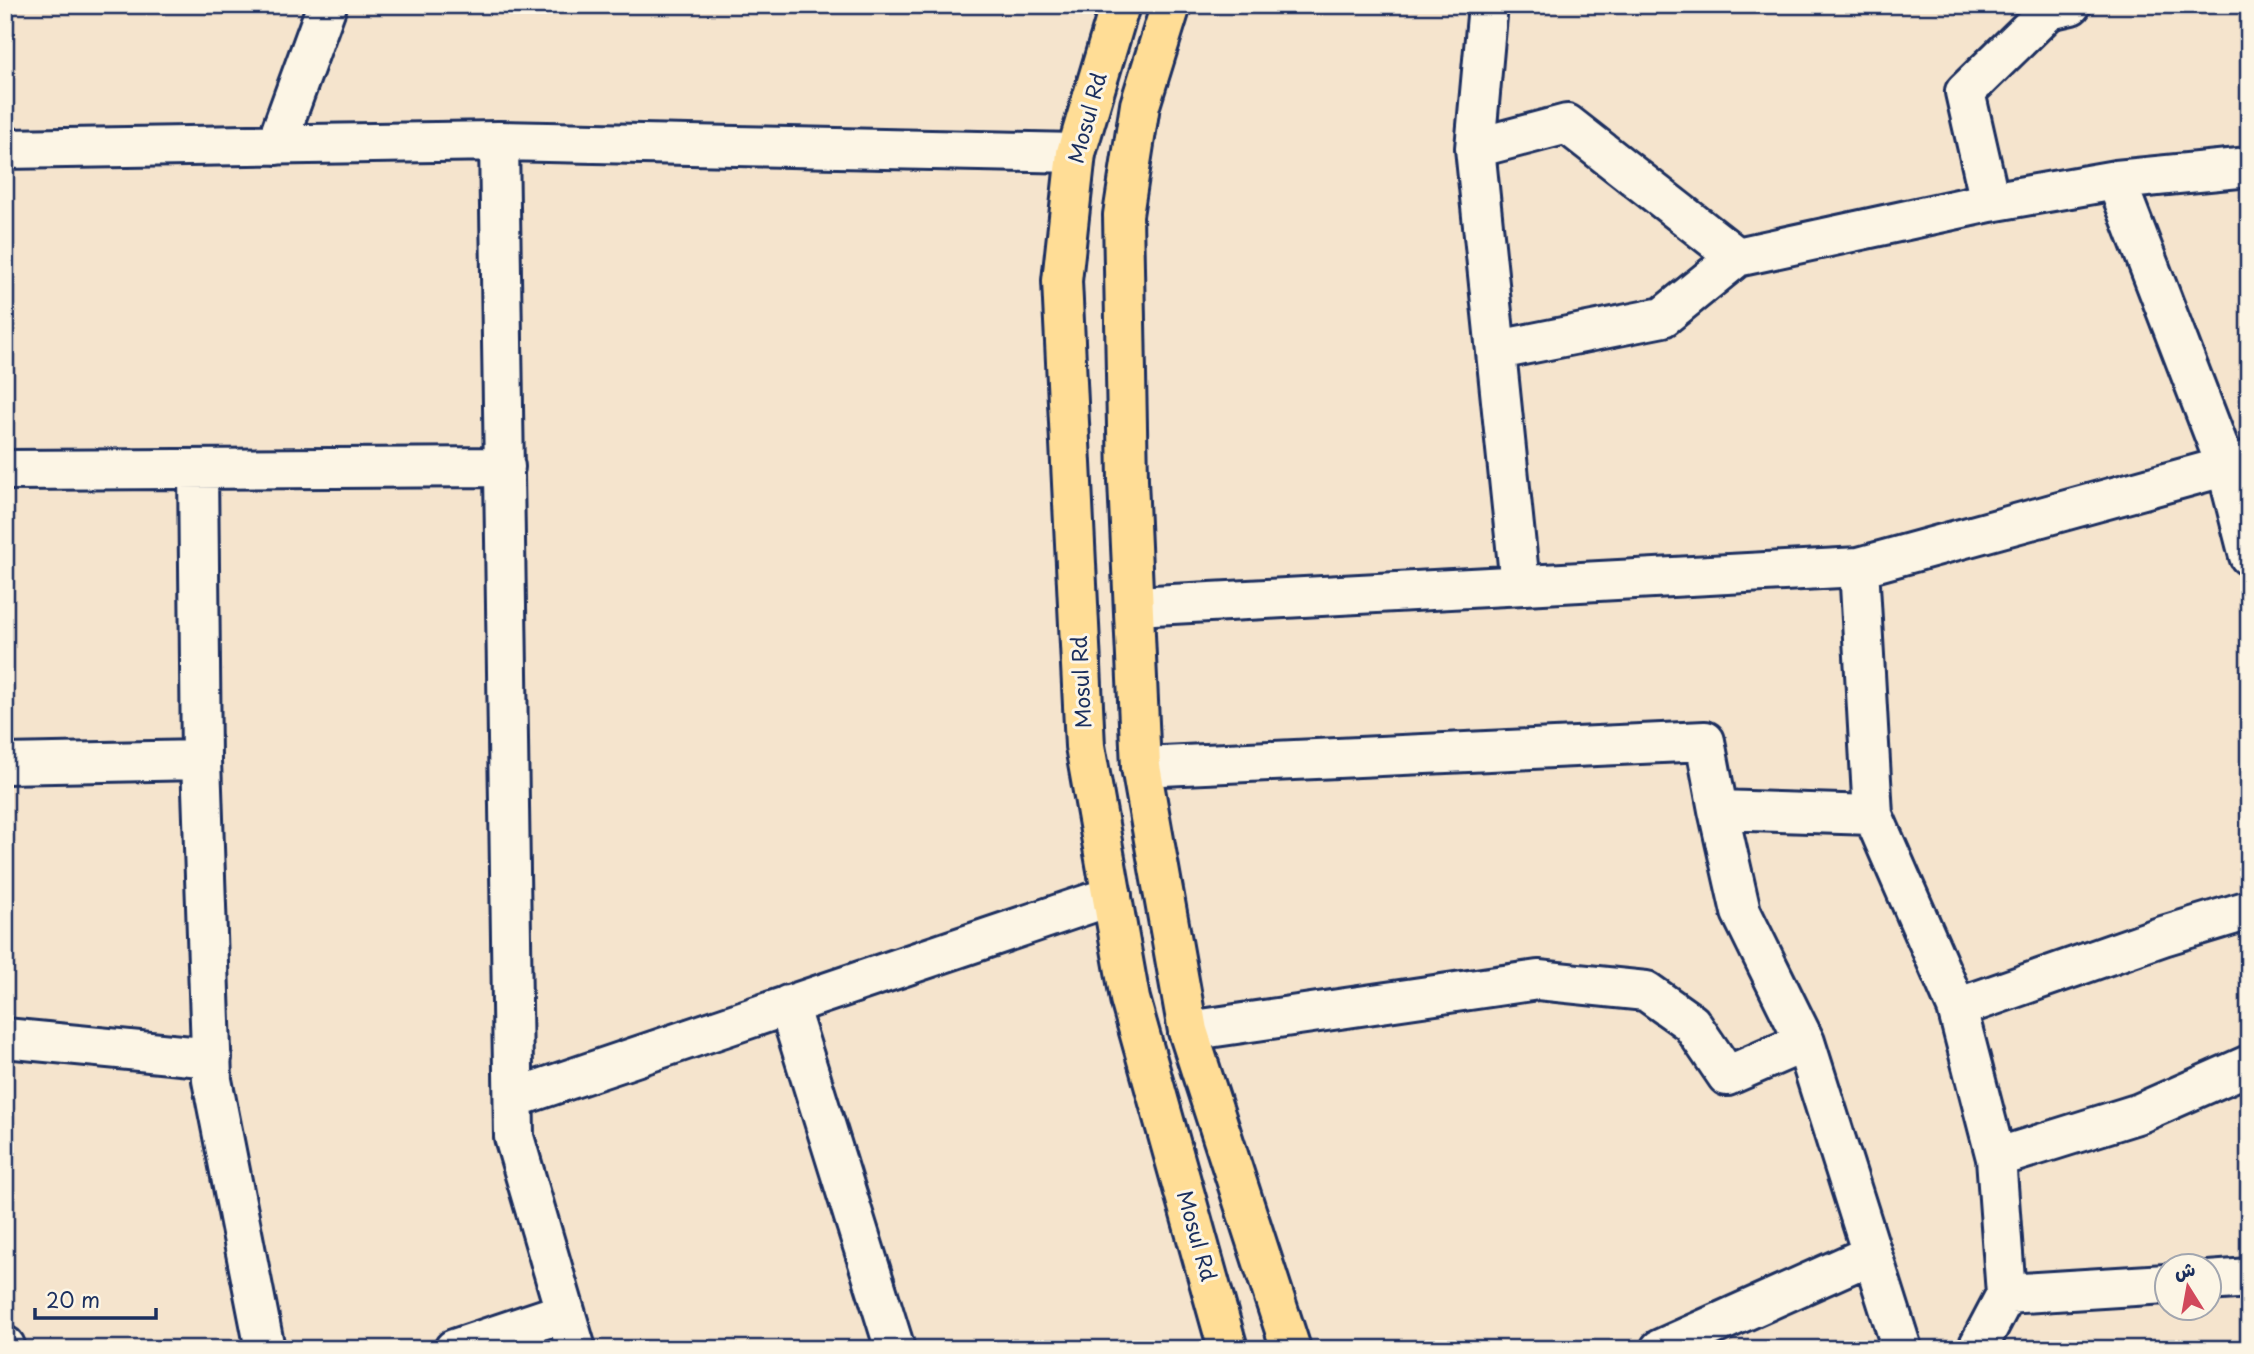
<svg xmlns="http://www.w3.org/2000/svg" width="2254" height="1354" font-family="'Playpen Sans','Playpen Sans Arabic',sans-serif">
	<rect width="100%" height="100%" fill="#f5e4cd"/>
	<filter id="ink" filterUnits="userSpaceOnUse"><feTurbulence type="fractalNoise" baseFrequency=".0143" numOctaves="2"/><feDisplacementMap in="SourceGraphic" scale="14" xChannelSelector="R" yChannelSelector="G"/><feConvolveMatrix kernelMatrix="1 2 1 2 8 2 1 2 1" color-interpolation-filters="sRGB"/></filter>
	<g filter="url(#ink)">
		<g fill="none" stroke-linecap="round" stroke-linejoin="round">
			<g stroke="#1b2f5e" stroke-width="44">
				<path id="minor" d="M 1488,5 L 1475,148 L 1520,585
					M 499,141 L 514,1137 L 576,1349
					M 276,145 L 327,5
					M 1475,148 L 1567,124 L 1737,257
					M 5,149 L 499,141 L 1076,153
					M 2116,180 L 2226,466 L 2249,556
					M 1990,202 L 1965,92 L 2049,10 L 2071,5
					M 1498,350 L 1663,317 L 1737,257 L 1990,202 L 2116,180 L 2249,167
					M 5,470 L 505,467
					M 198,470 L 201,760 L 212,1080 L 265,1349
					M 1859,567 L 1873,815 L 1957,1008 L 1996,1158 L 2006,1294
					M 1135,606 L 1859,567 L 2249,460
					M 5,764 L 201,760
					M 1141,767 L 1705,741 L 1718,810 L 1873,815
					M 1718,810 L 1741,912 L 1805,1042 L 1902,1349
					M 788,1005 L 895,1349
					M 1957,1008 L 2163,936 L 2249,910
					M 1188,1031 L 1538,980 L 1646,991 L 1691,1023 L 1727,1076 L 1805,1042
					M 5,1038 L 212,1058
					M 514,1098 L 1112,896
					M 1996,1158 L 2140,1113 L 2249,1065
					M 2208,1281 L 2249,1278
					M 5,1346 L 6,1349
					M 454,1349 L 565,1312
					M 1660,1349 L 1870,1255
					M 1977,1349 L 2006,1294 L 2166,1284"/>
			</g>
			<g stroke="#1b2f5e" stroke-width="44">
				<path id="primary" d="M 1120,5 L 1076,153 L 1062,281 L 1085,746 L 1130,999 L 1228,1349
					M 1171,5 L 1140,105 L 1123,215 L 1128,480 L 1141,767 L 1188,1031 L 1291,1349"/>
			</g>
			<use href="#minor" stroke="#fcf5e5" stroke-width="38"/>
			<use href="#primary" stroke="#ffdd96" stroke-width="38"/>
		</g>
	</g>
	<g text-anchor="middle" stroke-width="6" stroke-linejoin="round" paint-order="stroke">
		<g font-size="21" fill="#1b2f5e" stroke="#fcf5e5">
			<text transform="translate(1088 118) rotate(-75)" y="7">Mosul Rd</text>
			<text transform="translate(1082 682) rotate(-93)" y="7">Mosul Rd</text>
			<text transform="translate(1196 1236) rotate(74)" y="7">Mosul Rd</text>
		</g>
	</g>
	<rect width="2254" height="1354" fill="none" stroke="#fcf5e5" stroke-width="28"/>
	<rect x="14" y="14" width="2226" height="1326" fill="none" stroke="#1b2f5e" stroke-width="2.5" filter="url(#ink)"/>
	<g transform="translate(2188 1287) rotate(349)"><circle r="33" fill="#fcf5e5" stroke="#a2a6af" stroke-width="2"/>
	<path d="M0-5L12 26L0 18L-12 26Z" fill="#d1495b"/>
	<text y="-10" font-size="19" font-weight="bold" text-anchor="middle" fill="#1b2f5e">ش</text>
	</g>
	<path d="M35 1308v10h121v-10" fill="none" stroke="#1b2f5e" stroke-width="3.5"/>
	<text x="46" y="1308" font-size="21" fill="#1b2f5e" stroke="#fcf5e5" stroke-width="5" paint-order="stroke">20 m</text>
</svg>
